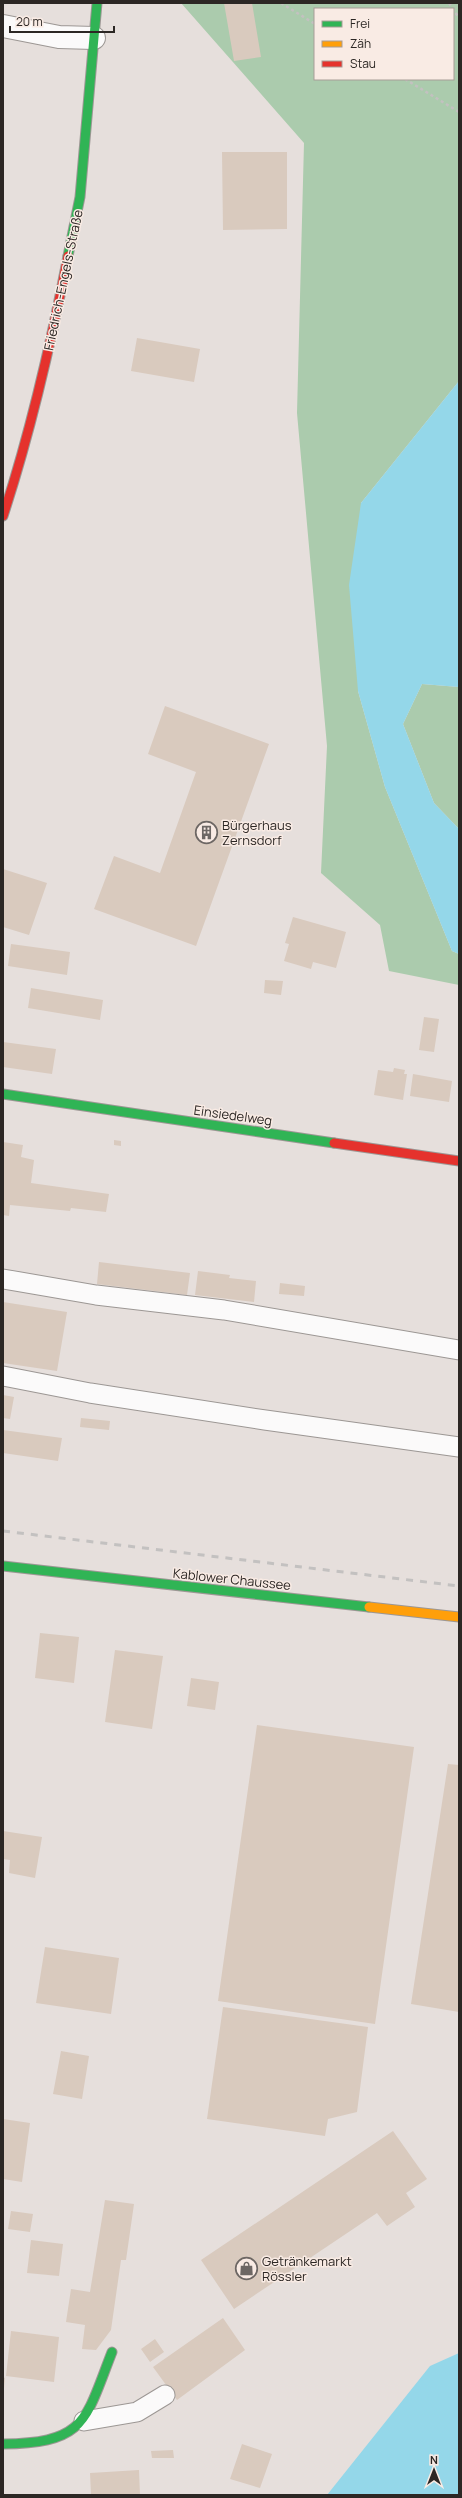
<svg xmlns="http://www.w3.org/2000/svg" width="462" height="2498" viewBox="0 0 462 2498" font-family="Manrope,sans-serif">
<rect width="100%" height="100%" fill="#e6dfdc"/>
<path fill="#abcbad" fill-rule="evenodd" d="M181 3H459V381L361 503 358 691 385 787 452 951 459 954V985L389 971 380 925 321 873 327 746 297 413 304 143ZM315 9H453V79H315Z
M422 684 459 687V829L434 803 403 724Z"/>
<path fill="#94d7e9" d="M459 381V687L422 684 403 724 434 803 459 829V954L452 951 385 787 358 691 349 585 361 503Z
M459 2353V2495H327L430 2366Z"/>
<path fill="#d9cabe" d="M224 3H252L261 57 234 61Z
M222 152H287V229L223 230Z
M137 338 200 349 194 382 131 371Z
M165 706 269 744 196 946 94 909 114 856 160 873 196 772 148 754Z
M3 869 47 883 29 935 3 927Z
M293 917 346 932 336 968 313 962 311 969 284 961 289 944 285 943Z
M11 944 70 952 67 975 8 966Z
M265 980 283 981 281 995 264 993Z
M31 988 103 1000 100 1020 28 1008Z
M424 1017 439 1019 434 1052 419 1050Z
M3 1042 56 1049 52 1074 3 1067Z
M394 1068 405 1070 404 1074H407L403 1100 374 1095 378 1070 393 1072Z
M413 1074 452 1081 449 1102 410 1096Z
M114 1140 121 1141V1146L114 1145Z
M3 1142 23 1145 21 1157 34 1160 31 1183 109 1194 106 1212 71 1208 70 1211 10 1205 9 1216 3 1215Z
M99 1262 190 1273 187 1295 97 1284Z
M198 1271 230 1275 229 1278 256 1281 254 1302 195 1295Z
M280 1283 305 1286 304 1296 279 1294Z
M3 1302 67 1312 57 1371 3 1363Z
M3 1395 14 1397 10 1419 3 1418Z
M81 1418 110 1421 109 1430 80 1427Z
M3 1430 62 1438 58 1461 3 1453Z
M40 1633 79 1637 74 1683 35 1678Z
M115 1650 163 1656 152 1729 105 1722Z
M191 1678 219 1682 215 1710 187 1706Z
M257 1725 414 1747 375 2024 218 2001Z
M448 1764 459 1765V2012L411 2004Z
M3 1831 42 1837 35 1878 9 1873 10 1860 3 1859Z
M45 1947 119 1958 111 2014 36 2003Z
M223 2007 368 2027 357 2112 328 2119 325 2136 207 2119Z
M61 2051 89 2056 82 2099 53 2094Z
M3 2119 30 2123 22 2182 3 2179Z
M393 2131 427 2179 406 2193 415 2207 387 2226 377 2213 234 2309 201 2260Z
M105 2200 134 2204 126 2260H121L111 2330 96 2350 82 2349 85 2325 66 2322 71 2289 90 2292Z
M11 2211 33 2214 30 2232 8 2229Z
M31 2240 63 2244 59 2276 27 2273Z
M223 2318 245 2350 177 2400 153 2367Z
M11 2331 59 2337 54 2382 6 2376Z
M155 2339 164 2352 150 2362 141 2349Z
M3 2377 5 2378 4 2388H3Z
M242 2444 272 2454 260 2488 230 2479Z
M173 2450 174 2458H152L151 2451Z
M139 2470 140 2495H91L90 2473Z"/>
<g fill="none" stroke-linecap="round" stroke-linejoin="round">
<defs>
<path id="lane" d="M3 1279 96 1295 224 1310 459 1350
M3 1376 90 1393 265 1420 459 1447
M84 2421 137 2412 165 2395"/>
<path id="street" d="M3 26 59 37 94 38"/>
<path id="fast" d="M68 256 80 197 97 3
M3 1094 334 1143
M3 1566 369 1607
M3 2444C86 2443 85 2421 112 2352"/>
<path id="slow" d="M369 1607 459 1617"/>
<path id="jam" d="M3 516C31 431 51 343 68 256
M334 1143 459 1161"/>
</defs>
<use href="#lane" stroke="#9c9794" stroke-width="21"/>
<use href="#street" stroke="#9c9794" stroke-width="24"/>
<use href="#fast" stroke="#9c9794" stroke-width="11"/>
<use href="#slow" stroke="#9c9794" stroke-width="11"/>
<use href="#jam" stroke="#9c9794" stroke-width="11"/>
<path stroke="#c3c1c0" stroke-width="2.5" stroke-dasharray="3 3" stroke-linecap="butt" d="M281 3 315 24
M449 3 459 18
M405 79 459 112"/>
<use href="#lane" stroke="#fbfafa" stroke-width="19"/>
<use href="#street" stroke="#fbfafa" stroke-width="22"/>
<use href="#fast" stroke="#30b455" stroke-width="9"/>
<use href="#slow" stroke="#ff9f0a" stroke-width="9"/>
<use href="#jam" stroke="#e5322d" stroke-width="9"/>
<path stroke="#c3c1c0" stroke-width="3" stroke-dasharray="7 7" stroke-linecap="butt" d="M3 1531 459 1586"/>
</g>
<defs>
<symbol id="building-ring" viewBox="-11 -11 22 22"><circle r="9.5" fill="#f9ebe4" stroke="#6d6764" stroke-width="1.5"/><path d="M-4-6H4V6H1V3H-1V6H-4ZM-2.5-4.3h1.7v1.8h-1.7ZM.8-4.3h1.7v1.8H.8ZM-2.5-1h1.7V.8h-1.7ZM.8-1h1.7V.8H.8Z" fill="#6d6764"/></symbol>
<symbol id="shop-ring" viewBox="-11 -11 22 22"><circle r="9.5" fill="#f9ebe4" stroke="#6d6764" stroke-width="1.5"/><path d="M-5-2.5h2.3a2.7 3.5 0 0 1 5.4 0H5L5.5 6h-11ZM-1.5-2.5h3a1.5 2.3 0 0 0-3 0Z" fill="#6d6764"/></symbol>
</defs>
<g fill-rule="evenodd">
<use href="#building-ring" x="194" y="820" width="25" height="25"/>
<use href="#shop-ring" x="234" y="2256" width="25" height="25"/>
</g>
<g text-anchor="middle" stroke-width="3" stroke-linejoin="round" paint-order="stroke">
<g font-size="13" fill="#2c2724" stroke="#f9ebe4">
<text transform="translate(63 280) rotate(-78)" y="5">Friedrich-Engels-Straße</text>
<text transform="translate(233 1115) rotate(8)" y="5">Einsiedelweg</text>
<text transform="translate(232 1579) rotate(6)" y="5">Kablower Chaussee</text>
</g>
<g font-size="13" fill="#2c2724" stroke="#f9ebe4" text-anchor="start">
<text x="222" y="830">Bürgerhaus<tspan x="222" dy="15">Zernsdorf</tspan></text>
<text x="262" y="2266">Getränkemarkt<tspan x="262" dy="15">Rössler</tspan></text>
</g>
</g>
<rect width="462" height="2498" fill="none" stroke="#2c2724" stroke-width="8"/>
<rect x="314" y="8" width="140" height="72" fill="#f9ebe4" stroke="#a79d97"/>
<rect x="322" y="21" width="20" height="6" fill="#30b455" stroke="#a79d97"/>
<text x="350" y="28" font-size="12" fill="#2c2724">Frei</text>
<rect x="322" y="41" width="20" height="6" fill="#ff9f0a" stroke="#a79d97"/>
<text x="350" y="48" font-size="12" fill="#2c2724">Zäh</text>
<rect x="322" y="61" width="20" height="6" fill="#e5322d" stroke="#a79d97"/>
<text x="350" y="68" font-size="12" fill="#2c2724">Stau</text>
<g transform="translate(434 2470)" stroke="#f9ebe4" stroke-width="3" paint-order="stroke">
<path d="M0-3L7 15L0 10L-7 15Z" fill="#2c2724"/>
<text y="-6" font-size="11" font-weight="bold" text-anchor="middle" fill="#2c2724">N</text>
</g>
<path d="M10 26v6h104v-6" fill="none" stroke="#2c2724" stroke-width="2"/>
<text x="16" y="26" font-size="12" fill="#2c2724" stroke="#f9ebe4" stroke-width="3" paint-order="stroke">20 m</text>
</svg>
